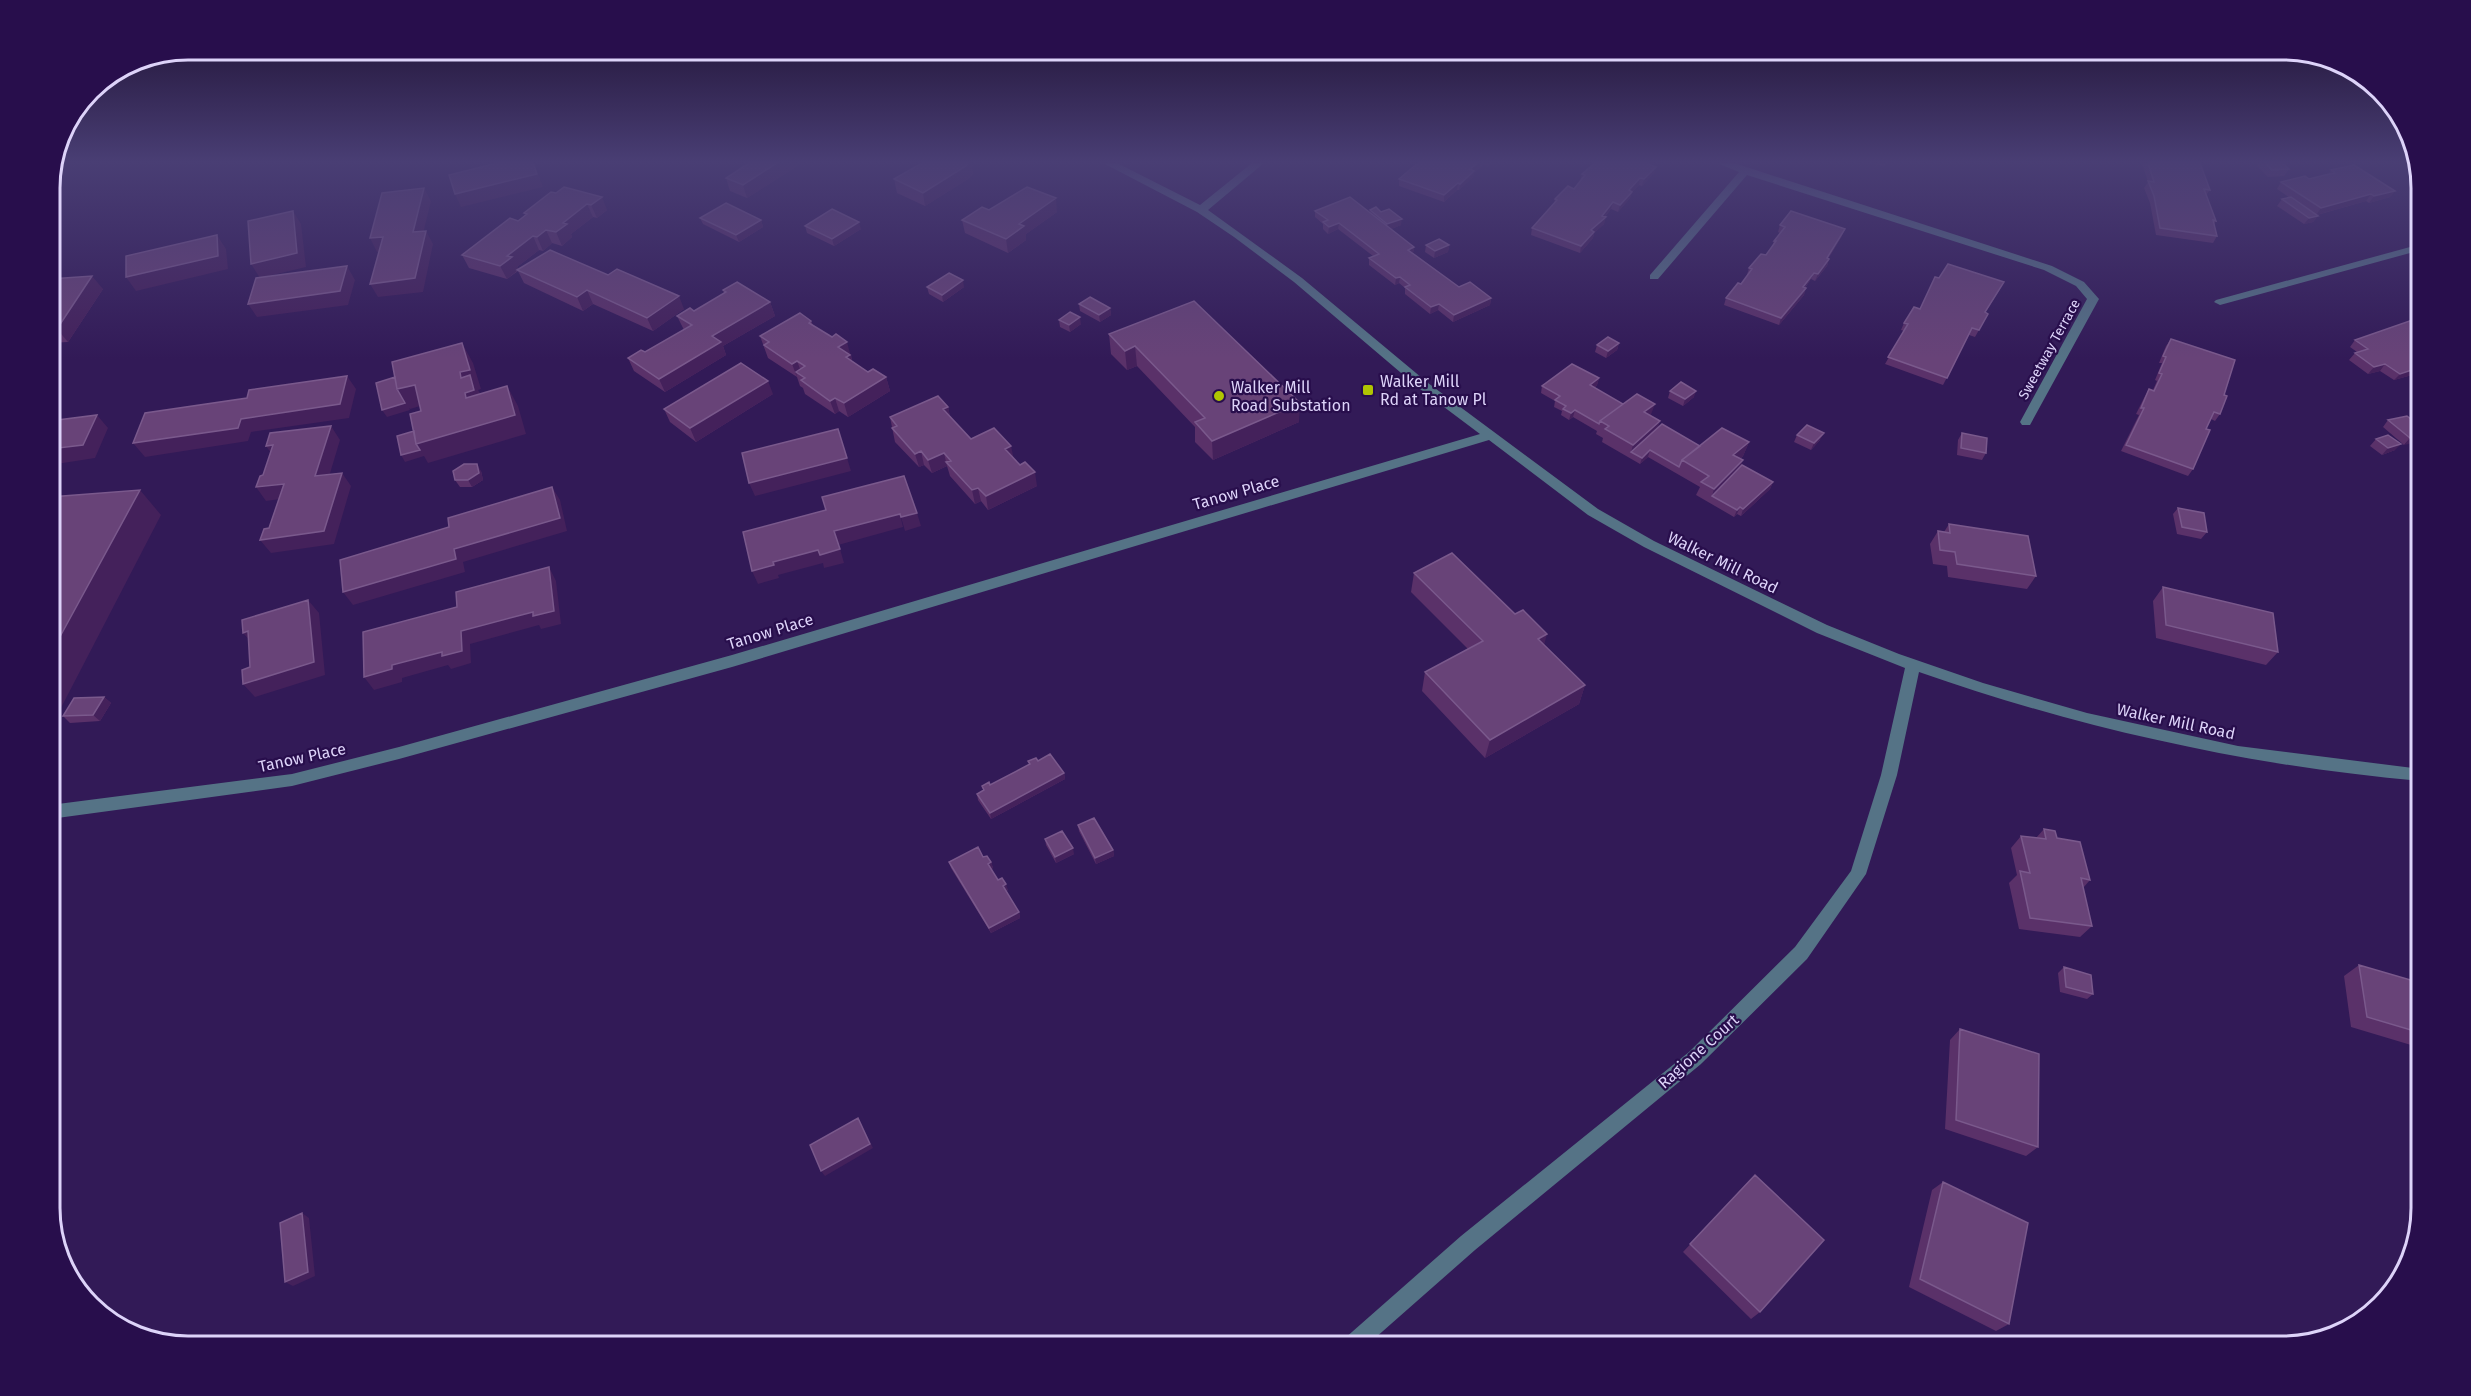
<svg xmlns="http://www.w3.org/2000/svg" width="2471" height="1396" viewBox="0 0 2471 1396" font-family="'Fira Sans',sans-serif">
<rect width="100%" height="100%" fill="#321a57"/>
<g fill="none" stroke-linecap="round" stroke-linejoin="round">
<path fill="#557386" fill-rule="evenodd" d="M1103 163H1117L1200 205 1252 163H1264L1208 210 1302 278 1428 383 1598 509 1654 541 1827 625 1899 654 1983 683 2087 713 2238 746 2421 769V781C2249 766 2082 729 1919 672L1897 775 1866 874 1807 959 1701 1064 1475 1250 1366 1346H1341L1344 1339 1461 1236 1689 1052 1795 947 1851 871 1881 775 1905 668 1817 633 1644 547 1588 515 1489 440 732 667 399 759 292 786 50 819V805L292 774 399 747 732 655 1480 434 1420 389 1294 282 1234 237 1197 212Z
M1717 163H1734L2052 266 2084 282 2099 299 2030 425H2022L2020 422 2087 299 2076 286 2044 270 1747 175 1658 279H1650V275L1739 172Z
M2421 244V250L2220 305 2214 302 2216 300Z"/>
</g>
<path fill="#5a3169" d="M749 163H802L747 198 730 191 726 178Z
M922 163H971L973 174 968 179 925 206 897 193 894 179Z
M1418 163H1490L1488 166 1484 164 1474 173 1473 177 1459 190H1457L1444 202 1399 186V179Z
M1868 163H1886L1885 166Z
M2142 163H2200L2210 190 2206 195 2216 221 2214 224 2217 236 2213 243 2156 235 2150 203 2144 188 2148 182Z
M2259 163H2283L2289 169 2284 176 2268 177 2257 166Z
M1656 167 1654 173 1642 186 1639 185 1632 192 1630 198 1618 212 1611 209 1605 217 1604 224 1594 233 1593 238 1580 253 1531 235 1532 228 1554 204 1555 199 1574 189 1580 181 1582 174Z
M2331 170 2395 191 2390 197 2369 203 2366 201 2317 215 2318 216 2313 222 2304 224 2277 206 2282 199 2290 198 2277 189 2281 182 2309 179 2328 175Z
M551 192 607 210 597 218 593 217 571 234 572 237 562 246 552 243 543 251 539 250 517 267 518 269 684 309 653 331 593 304 583 311 524 283 518 271 507 279 469 268 462 255 518 221 525 215 524 213Z
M989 210 1057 212 1026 234V240L1008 253 965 233 962 220Z
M1370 210 1401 225 1391 229 1414 247 1413 253 1459 287 1491 298 1490 305 1453 322 1438 310 1430 314 1405 294V288L1399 283 1395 285 1369 265V258L1373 256 1338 229 1328 234 1323 229V224L1315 217V211L1370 212Z
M700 218 761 220 763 227 739 242 703 224Z
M1780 225 1842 236 1828 259H1829L1827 266 1815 281 1811 279 1805 288 1804 295 1779 325 1724 305 1726 298 1741 284 1748 276 1747 275 1749 268 1766 255 1772 247 1774 241 1780 233 1778 232Z
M805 226 861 229 834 246 807 233Z
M1426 245H1449L1448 252 1434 258 1425 252Z
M1939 278 2000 289 1985 313 1988 314 1975 337 1969 335 1943 385 1885 364 1904 331 1901 330 1904 323 1920 309Z
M50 279 103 289 68 342 50 343Z
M927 287H964L943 302 929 294Z
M723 290 770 302 775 316 723 346 726 355 665 392 634 371 628 358 645 352 684 330 677 316 694 311 724 293Z
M1079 304 1110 308 1111 315 1100 322 1080 311Z
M2421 317V363H2420L2421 364V370L2419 373 2394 380 2380 371 2368 374 2349 360 2355 353 2357 352 2350 347 2355 340Z
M1059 320 1081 324 1070 332 1060 327Z
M811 321 813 325 851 355 852 361 868 372 886 377 890 391 848 417 839 411 835 414 805 394 803 388 800 386 797 377 768 358 760 336Z
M1109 334 1299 422 1213 460 1195 442V427L1137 366 1127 370 1111 354Z
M2171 339 2224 395 2220 414 2215 421 2211 419 2206 429 2193 469 2188 476 2121 451 2139 415 2136 414 2145 396 2149 389 2153 390 2157 381 2155 380 2162 363H2159L2166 346Z
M1619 343 1617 350 1606 358 1595 352 1597 345Z
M1599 378 1597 385 1594 388 1623 404 1651 416 1658 428 1700 446 1749 442 1743 456 1740 459V467L1773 482 1770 489 1741 516 1737 514 1734 517 1696 495 1700 487 1648 457 1640 464 1602 442 1603 438 1596 434 1597 431 1573 417 1569 420 1561 415 1562 411 1554 407 1555 401 1541 393 1542 386Z
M1670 391 1694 397 1683 406 1668 398Z
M773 394 696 442 670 422 664 409Z
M948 407 950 417 971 439 1013 458 1037 486 988 510 981 501 975 504 950 476 947 466 932 473 924 465 919 467 895 442 890 417Z
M2388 420 2421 427 2404 445 2383 427Z
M1962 433 1986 453 1982 460 1957 455 1958 440Z
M1797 435 1820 440 1811 450 1794 442Z
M2376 439 2395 450 2382 455 2370 446Z
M481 471 483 480 472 487H460L455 480Z
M2178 508 2207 532 2201 539 2177 534 2173 514Z
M1949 524 2036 576 2027 589 1948 577 1947 566 1933 564 1930 544 1938 531 1944 532Z
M2421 528V543L2413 536Z
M1414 573 1585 685 1579 704 1485 758 1422 691 1425 672 1468 649 1411 592Z
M2163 587 2278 652 2266 665 2156 638 2153 601Z
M104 697 111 703 100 721 70 723 63 716Z
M1028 761H1038L1064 773 1065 779 991 819 978 800 977 794 983 790 982 786 990 785 1029 765Z
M1078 825 1113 850 1114 856 1096 864 1079 831Z
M2044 829 2057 838 2090 880 2083 888 2092 926 2080 937 2019 929 2009 883 2017 875 2011 848 2021 836 2036 838Z
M1045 839 1074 854 1056 863 1046 845Z
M983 857 991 862 993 868 991 869 998 880 1008 890 1006 891 1019 912 1020 918 991 933 951 868 949 862Z
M2359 965 2421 983V1048L2351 1027 2344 976Z
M2064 967 2093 994 2087 999 2060 992 2058 973Z
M1960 1029 2038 1147 2026 1156 1945 1129 1950 1040Z
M1755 1175 1760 1312 1751 1319 1683 1252Z
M1943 1182 2009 1324 1996 1331 1909 1287 1932 1190Z"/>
<path fill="#44215b" d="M534 163 543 187 461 207 455 194Z
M777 163H802L747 198 743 185Z
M968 163H971L973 174 968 179 925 206 923 193Z
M1478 163H1484L1474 173 1473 177 1459 190 1460 184 1470 169Z
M1656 167 1654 173 1642 186 1644 179Z
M1640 178 1639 185 1632 192 1630 198 1618 212 1620 205 1629 190Z
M1458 183 1457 190 1444 202V195Z
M424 188 431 201 420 246 413 232Z
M2395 191 2390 197 2369 203 2374 196Z
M2371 194 2366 201 2316 215 2321 208Z
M602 197 607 210 597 218 591 205Z
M1056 198 1057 212 1026 234V240L1008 253 1006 239 1019 224Z
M1613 202 1611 209 1603 219 1606 217 1604 224 1594 233 1593 238 1580 253 1581 246 1591 230Z
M587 204 593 217 571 234 572 237 562 246 556 232 563 223Z
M293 211 301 224 306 267 260 278 251 264Z
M2318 216 2313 222 2304 224 2309 218Z
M1402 219 1401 225 1387 231V224Z
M761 220 763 227 739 242 736 235Z
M859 222 861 229 834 246 832 239Z
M1339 223 1338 229 1328 234 1329 227Z
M1845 229 1842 236 1824 265 1827 258Z
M546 230 552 243 543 251 537 237Z
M426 231 433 244 423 292 378 297 370 284Z
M217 235 226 249 228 269 136 291 126 277Z
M533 236 539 250 517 267 518 270 507 279 500 266 507 256Z
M383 237 391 250 377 252 370 238Z
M1449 245 1448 252 1434 258 1435 251Z
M1414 247 1413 254 1408 250Z
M1829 259 1827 266 1815 281 1818 274Z
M347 266 355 280 348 305 257 317 248 304Z
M1814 273 1811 279 1800 294 1803 287Z
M92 276 103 289 68 342 57 329Z
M1400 277 1399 283 1395 285 1396 278Z
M963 280 964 287 943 302 942 295Z
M1806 288 1804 295 1779 325 1781 318Z
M587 290 593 304 583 311 577 297Z
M679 296 684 309 653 331 647 318Z
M1491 298 1490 305 1453 322 1454 315Z
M770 302 775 316 723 346 726 355 665 392 659 379 712 336Z
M1439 304 1438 310 1430 314 1431 307Z
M1110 308 1111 315 1100 322 1099 315Z
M1080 317 1081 324 1070 332 1069 325Z
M847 342 854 368 838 347Z
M462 343 473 363 481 389 478 390 481 395 466 398 460 372Z
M1619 343 1617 350 1606 358 1608 351Z
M1135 346 1137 366 1127 370 1125 351Z
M2421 358V363L2409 366 2415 360Z
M797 361 802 374 796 372 797 377 792 364Z
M2385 364 2380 371 2368 374 2374 367Z
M2421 367V370L2419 373 2394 380 2400 374Z
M347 376 356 389 349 418 251 432 248 441 145 457 133 443 241 419Z
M886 377 890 391 848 417 844 403Z
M1599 378 1597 385 1588 392 1590 385Z
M768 381 773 394 696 442 690 428Z
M415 385 427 404 410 409 409 408 410 410 387 417 382 410 397 389Z
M507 386 518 406 526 434 428 463 424 456 405 462 401 455 416 444Z
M1696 391 1694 397 1683 406 1685 399Z
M835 398 839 411 835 414 830 401Z
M1300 403 1299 422 1213 460 1212 441Z
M1655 404 1650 417 1644 412Z
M948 407 951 420 943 409Z
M1575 410 1573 417 1569 420 1571 413Z
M97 415 108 428 95 458 50 465V449Z
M1660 421 1656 435 1631 452 1633 445Z
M331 426 340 440 325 490 315 476Z
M1824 433 1820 440 1811 450 1814 443Z
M2421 435V441L2404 445 2410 438Z
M1749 442 1743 456 1728 469 1733 455Z
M2401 444 2395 450 2382 455 2388 448Z
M273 445 276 460 266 446Z
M1011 446 1014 460 1005 449Z
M1650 450 1648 457 1640 464 1642 458Z
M921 451 924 465 919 467 915 454Z
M944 453 947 466 932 473 928 460Z
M847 458 851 471 755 496 749 483Z
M1743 460 1738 474 1712 496 1714 489Z
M477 464 481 471 483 480 472 487 468 480Z
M1035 472 1037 486 988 510 986 496Z
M342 473 351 486 334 544 271 553 260 540Z
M1773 482 1770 489 1741 516 1743 509Z
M284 484 294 497 266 501 256 487Z
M552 487 560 500 567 531 463 562 465 572 353 605 343 592 454 549Z
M978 488 981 501 975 504 972 490Z
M140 490 161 515 50 729V655Z
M1740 507 1737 514 1734 517 1737 510Z
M917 513 921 526 905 531 901 517Z
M900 514 903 527 838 545 834 531Z
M840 549 844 563 824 568 823 563 778 575 779 578 758 584 752 571 773 562 818 550Z
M549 567 556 581 561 624 541 629 539 625 470 644 471 663 451 669 448 665 402 678V682L374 690 364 677 392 665 461 631Z
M308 600 319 613 325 675 255 697 243 684Z
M248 631 255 646 243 633Z
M1547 634 1542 653 1538 639Z
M1585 685 1579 704 1485 758 1490 740Z
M104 697 111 703 100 721 93 715Z
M1064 773 1065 779 991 819 990 813Z
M1073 848 1074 854 1056 863 1055 857Z
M1113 850 1114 856 1096 864 1095 858Z
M991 862 993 868 989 870 988 864Z
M1006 884 1008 890 1004 892 1003 886Z
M1019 912 1020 918 991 933 989 928Z
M858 1118 873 1148 825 1176 821 1171Z
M302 1213 309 1218 315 1276 293 1286 285 1282Z"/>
<path fill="#684378" stroke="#7a598c" stroke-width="1.5" d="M497 163H533L537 174 455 194 449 175Z
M749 163H777L743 185 726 178Z
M922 163H968L966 166 923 193 894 179Z
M1418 163H1478L1470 169 1474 171 1460 184 1458 183 1444 195 1399 179Z
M1595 163H1646L1656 167 1644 179 1640 178 1629 190 1632 192 1620 205 1613 202 1602 216 1606 217 1591 230 1594 232 1581 246 1532 228 1557 200 1555 199 1568 186 1574 189 1585 175 1582 174Z
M2148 163H2200L2210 190 2204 189 2216 221 2213 220 2217 236 2160 228 2154 196 2148 181 2154 182Z
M2265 163H2283L2289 169 2272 170Z
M2354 165 2395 191 2374 196 2371 194 2321 208 2281 182 2305 176 2309 179 2325 175 2335 173 2331 170Z
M564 187 602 197 591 205 587 204 563 223 567 224 556 232 546 230 537 237 533 236 507 256 512 257 500 266 462 255 510 218 518 221 527 214 524 213 551 192 556 193Z
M1027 187 1056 198 1019 224 1024 226 1006 239 962 220 982 207 989 210Z
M424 188 413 232 426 231 415 278 370 284 383 237 370 238 382 193Z
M1350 197 1414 247 1408 250 1459 287 1470 282 1491 298 1454 315 1439 304 1431 307 1405 287 1410 285 1400 277 1396 278 1369 258 1379 254 1339 223 1329 227 1323 222 1328 220 1315 211Z
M2291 197 2318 216 2309 218 2282 199Z
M726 203 761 220 736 235 700 218Z
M1376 207 1381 212 1389 209 1402 219 1387 224 1370 210Z
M832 209 859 222 832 239 805 226Z
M293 211 297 253 251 264 248 221Z
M1791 211 1845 229 1827 258 1829 259 1818 274 1814 273 1803 287 1806 288 1781 318 1726 298 1738 283 1741 284 1752 269 1749 268 1761 254 1766 255 1776 241H1774L1785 227 1780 225Z
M217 235 218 256 126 277V256Z
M1439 239 1449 245 1435 251 1426 245Z
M550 250 608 275 617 269 679 296 647 318 587 290 577 297 517 270Z
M1948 264 2004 282 1985 312 1988 314 1979 330 1972 328 1947 378 1888 357 1908 324 1904 323 1914 307 1920 309 1935 277 1939 278Z
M347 266 340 291 248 304 256 278Z
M949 273 963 280 942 295 927 287Z
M92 276 57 329H50V279Z
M737 282 770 302 712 336 721 342 659 379 628 358 641 350 645 352 692 325 677 316 690 308 694 311 726 292 723 290Z
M1090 297 1110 308 1099 315 1079 304Z
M1194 301 1300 403 1212 441 1195 422 1205 418 1135 346 1125 351 1109 334Z
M1070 312 1080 317 1069 325 1059 320Z
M800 313 811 321 809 323 832 337 836 334 847 342 838 347 850 355 846 357 868 372 873 369 886 377 844 403 835 398 830 401 801 380 805 378 796 372 805 366 797 361 792 364 764 345 769 342 760 336Z
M2421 317V358L2415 360 2421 364V367L2400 374 2385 364 2374 367 2355 353 2368 349 2355 340Z
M1608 337 1619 343 1608 351 1597 345Z
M2171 339 2235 360 2224 395 2227 396 2220 414 2214 412 2206 429 2210 430 2193 469 2126 445 2144 408H2141L2149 389 2154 391 2162 374 2159 373 2166 357 2163 356Z
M462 343 470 370 460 372 461 378 470 375 474 390 465 393 466 398 507 386 515 415 416 444 410 414 421 411 415 385 397 389 392 362Z
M741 363 768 381 690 428 664 409Z
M1572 364 1599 378 1590 385 1623 404 1600 421 1599 424 1575 410 1571 413 1563 409 1566 406 1555 400 1560 396 1542 386Z
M347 376 340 404 241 419 238 428 133 443 145 413 247 398 249 390Z
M395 377 397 389 405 403 382 410 376 383Z
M1681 382 1696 391 1685 399 1670 391Z
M1637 394 1655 404 1644 412 1660 421 1633 445 1605 429 1609 426 1600 421Z
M938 396 948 407 943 409 971 439 994 428 1011 446 1005 449 1020 465 1025 462 1035 472 986 496 978 488 972 490 946 462 951 461 944 453 928 460 921 451 915 454 892 428 897 426 890 417Z
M97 415 83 445 50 449V421Z
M2407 416 2421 427V435L2410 438 2388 420Z
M1662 424 1700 446 1682 460 1679 467 1650 450 1642 458 1631 452Z
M1807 425 1824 433 1814 443 1797 435Z
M331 426 315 476 342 473 324 531 260 540 264 529 269 528 284 484 256 487 260 476 263 475 273 445 266 446 270 433Z
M1722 428 1749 442 1733 455 1743 460 1714 489 1701 482 1709 476 1682 460Z
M838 429 847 458 749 483 742 453Z
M414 431 416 444 420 450 401 455 397 436Z
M1962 433 1987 438 1986 453 1961 448Z
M2388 435 2401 444 2388 448 2376 439Z
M464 464H477L479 473 468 480H455L453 471Z
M1742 465 1773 482 1743 509 1740 507 1737 510 1712 496Z
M904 476 917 513 901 517 900 514 834 531 840 549 820 555 818 550 773 562 774 565 752 571 743 532 826 510 822 497Z
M552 487 560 518 454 549 456 559 343 592 340 560 449 527 448 518Z
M140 490 50 655V497Z
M2178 508 2204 513 2207 532 2182 527Z
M1949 524 2028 536 2036 576 1957 564 1955 552 1940 550 1938 531 1950 533Z
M1452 553 1515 614 1523 610 1547 634 1538 639 1585 685 1490 740 1425 672 1483 641 1414 573Z
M549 567 554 611 533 616V612L461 631 462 651 442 656V652L392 665V669L364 677 363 632 457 607 456 592Z
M2163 587 2273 613 2278 652 2166 625Z
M308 600 314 662 243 684 242 670 250 667 248 631 243 633 242 620Z
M104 697 93 715 63 716 74 698Z
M1050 754 1064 773 990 813 977 794 984 790 982 786 989 782 990 785 1030 764 1028 761 1036 758 1038 761Z
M1094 818 1113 850 1095 858 1078 825Z
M2044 829 2055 831 2057 838 2080 842 2090 880 2081 878 2092 926 2030 918 2020 871 2030 873 2021 836 2046 839Z
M1062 831 1073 848 1055 857 1045 839Z
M978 847 983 857 987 856 991 862 988 864 998 880 1002 878 1006 884 1003 886 1019 912 989 928 949 862Z
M2359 965 2421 983V1033L2367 1017Z
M2064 967 2091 975 2093 994 2066 987Z
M1960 1029 2039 1054 2038 1147 1956 1120Z
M858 1118 870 1144 821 1171 810 1145Z
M1755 1175 1824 1240 1760 1312 1690 1244Z
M1943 1182 2028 1223 2009 1324 1920 1279Z
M302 1213 308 1272 285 1282 280 1223Z"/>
<linearGradient id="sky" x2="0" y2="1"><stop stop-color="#1c0e30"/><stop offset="0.45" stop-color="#493e74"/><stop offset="1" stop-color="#493e74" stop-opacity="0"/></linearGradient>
<rect width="2471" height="359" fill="url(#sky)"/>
<g fill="#b0c502" stroke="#280e4c" stroke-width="2">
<rect x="1362" y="384" width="12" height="12" rx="3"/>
<circle cx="1219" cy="396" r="6"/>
</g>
<g text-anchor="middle" stroke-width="4.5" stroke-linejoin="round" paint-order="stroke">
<g font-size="14" fill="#ddd3f9" stroke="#280e4c">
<text transform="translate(2049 349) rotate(-61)" y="5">Sweetway Terrace</text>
</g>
<g font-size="16" fill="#ddd3f9" stroke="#280e4c" text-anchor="start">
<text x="1380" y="387">Walker Mill<tspan x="1380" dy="18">Rd at Tanow Pl</tspan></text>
<text x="1231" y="393">Walker Mill<tspan x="1231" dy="18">Road Substation</tspan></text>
</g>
<g font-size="16" fill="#ddd3f9" stroke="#280e4c">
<text transform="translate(1236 492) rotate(-16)" y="6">Tanow Place</text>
<text transform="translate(1723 562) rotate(26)" y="6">Walker Mill Road</text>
<text transform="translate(770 631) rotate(-17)" y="6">Tanow Place</text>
<text transform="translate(2176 721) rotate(12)" y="6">Walker Mill Road</text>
<text transform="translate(302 757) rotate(-12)" y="6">Tanow Place</text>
<text transform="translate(1698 1051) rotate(-42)" y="6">Ragione Court</text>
</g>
</g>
<path d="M0 0H2471V1396H0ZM188 60H2283A128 128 0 0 1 2411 188V1208A128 128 0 0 1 2283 1336H188A128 128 0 0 1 60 1208V188A128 128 0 0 1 188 60Z" fill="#280e4c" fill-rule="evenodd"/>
<path fill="none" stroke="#ddd3f9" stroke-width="3" d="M188 60H2283A128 128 0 0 1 2411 188V1208A128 128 0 0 1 2283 1336H188A128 128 0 0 1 60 1208V188A128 128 0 0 1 188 60Z"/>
</svg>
